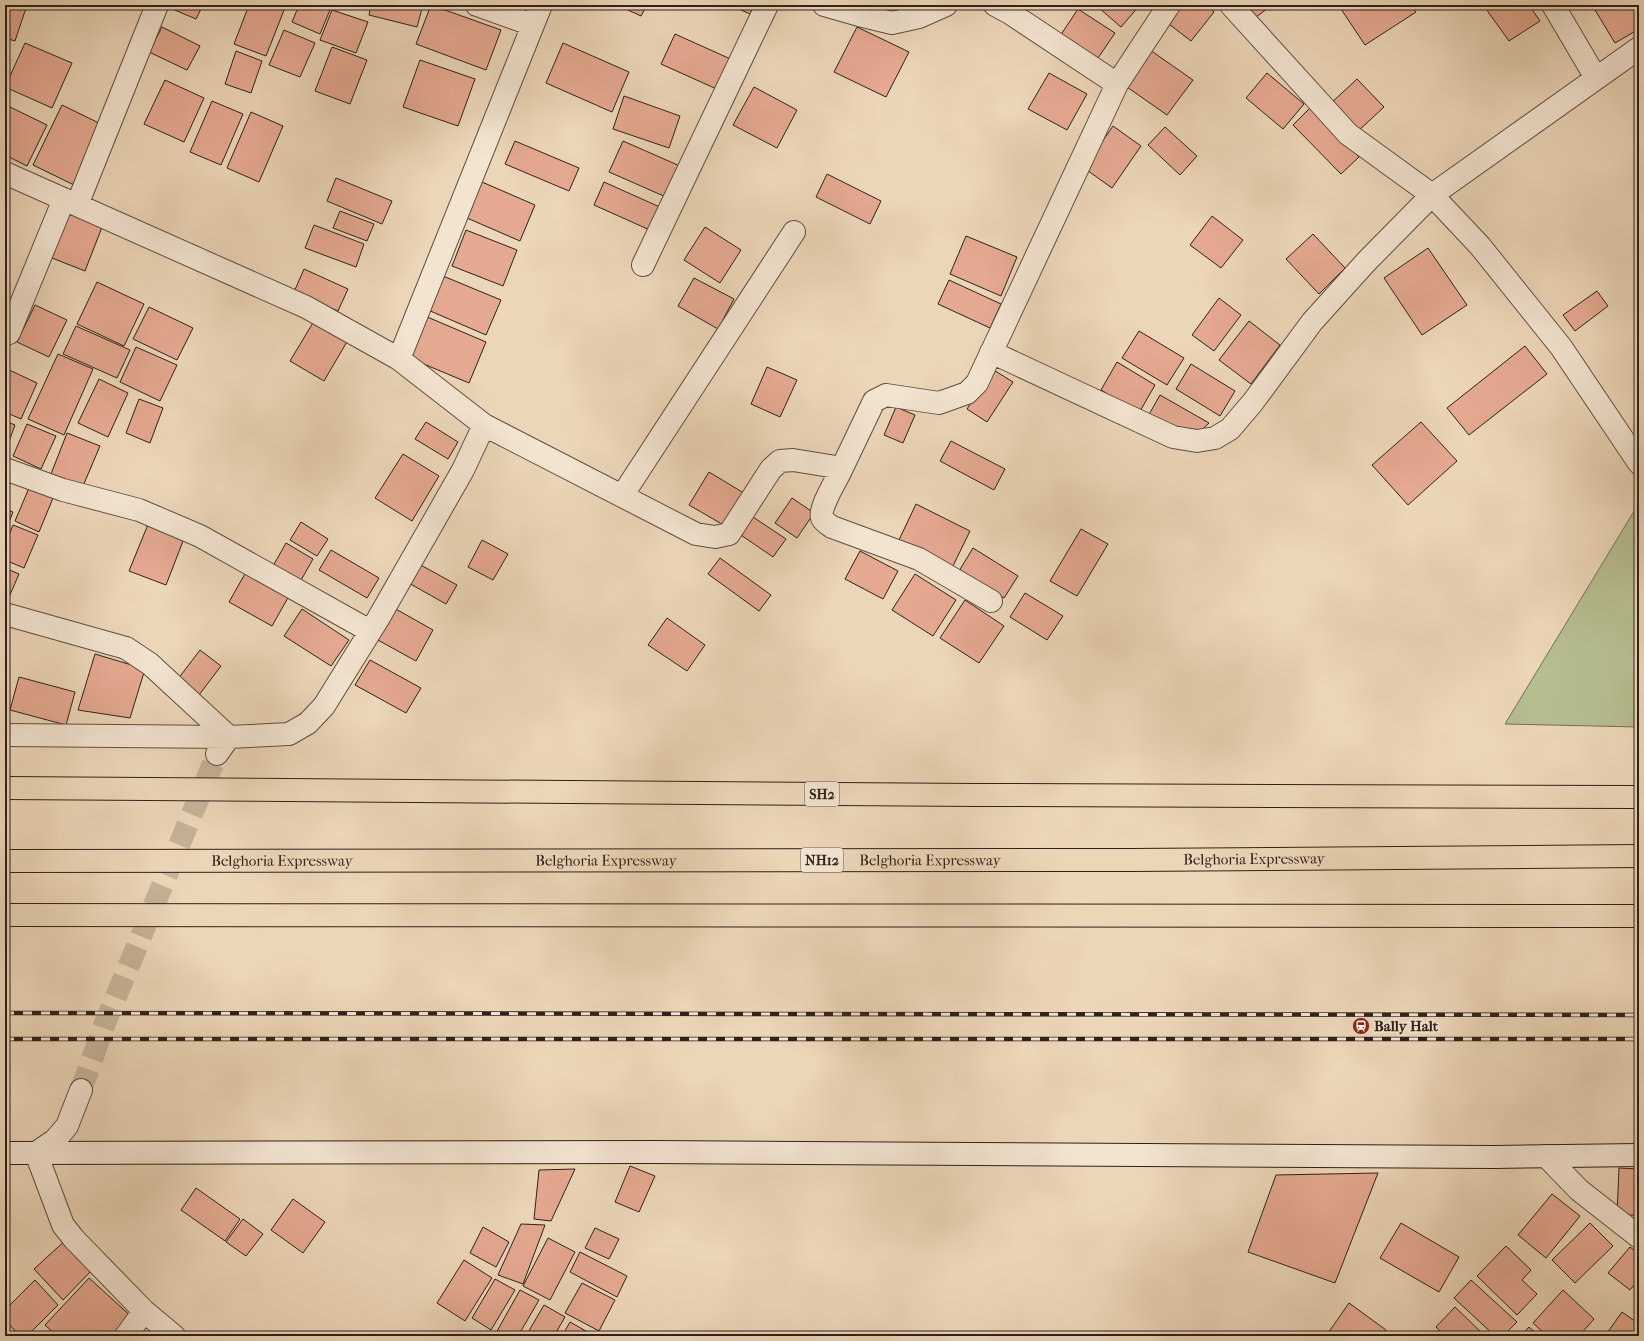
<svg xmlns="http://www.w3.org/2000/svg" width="1644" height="1341" viewBox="0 0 1644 1341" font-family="'IM FELL French Canon',serif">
<rect width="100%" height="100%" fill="#ecd6b8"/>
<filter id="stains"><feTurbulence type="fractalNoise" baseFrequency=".005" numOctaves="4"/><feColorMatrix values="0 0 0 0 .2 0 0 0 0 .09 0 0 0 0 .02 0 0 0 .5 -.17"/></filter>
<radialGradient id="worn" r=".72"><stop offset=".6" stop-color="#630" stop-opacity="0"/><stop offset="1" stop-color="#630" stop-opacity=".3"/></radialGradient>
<path fill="#b7be90" stroke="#727055" d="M1639 503V727L1505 724Z"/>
<path fill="#e5a991" stroke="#2e211a" d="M5 5H27L15 41 5 38Z
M163 5H203L196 19Z
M249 5H286L266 56 234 44Z
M299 5H332L320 34 292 22Z
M371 5H423L417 27 369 15Z
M431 5 501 30 486 70 416 44Z
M617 5H647L641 16Z
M730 5H754L750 14Z
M1101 5H1140L1121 27 1099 8Z
M1178 5H1206L1214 12 1191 41 1165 21Z
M1239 5H1272L1251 21Z
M1347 5H1411L1416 12 1365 45 1341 9Z
M1493 5H1529L1540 21 1509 41 1486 9Z
M1592 5H1633L1639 15V29L1615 43Z
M1078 9 1115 33 1096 61 1060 36Z
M332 10 368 22 356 53 320 40Z
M162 27 200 46 187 70 149 52Z
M857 27 909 52 886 97 834 72Z
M284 30 315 43 300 77 269 65Z
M675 34 735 61 721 91 661 64Z
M25 43 72 63 52 108 5 87Z
M563 43 629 72 612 112 546 83Z
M332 47 367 60 350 104 315 91Z
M1150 50 1193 80 1167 115 1124 85Z
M236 51 262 61 251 93 225 84Z
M420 60 475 79 458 126 403 107Z
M1049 73 1087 94 1067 130 1028 109Z
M1267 73 1304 104 1283 129 1246 98Z
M1357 79 1384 107 1356 133 1329 105Z
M165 80 204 98 184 142 144 124Z
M754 87 797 110 777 148 733 125Z
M624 96 680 116 669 148 613 129Z
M212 101 243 114 221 165 190 152Z
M62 105 103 125 74 185 33 165Z
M10 107 47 125 27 166 5 155V118Z
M1310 108 1359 157 1341 174 1293 125Z
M251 112 283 126 259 182 227 168Z
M1113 126 1141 146 1112 188 1084 168Z
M1165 127 1197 156 1180 175 1148 145Z
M515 141 579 168 569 191 505 164Z
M623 141 680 166 666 197 609 172Z
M827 174 881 201 870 224 816 197Z
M336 178 392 201 382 224 327 201Z
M482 182 535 205 520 241 467 218Z
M604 182 662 208 652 231 594 205Z
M70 209 104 222 85 271 52 258Z
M340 211 374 224 367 241 333 228Z
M1212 216 1243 240 1221 268 1190 245Z
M314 225 364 244 356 267 305 248Z
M705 227 741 250 720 283 684 260Z
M466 230 517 250 503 286 452 266Z
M1313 234 1345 268 1319 294 1286 259Z
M966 236 1017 257 1001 296 950 274Z
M1428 248 1467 305 1422 335 1384 278Z
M304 269 348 289 338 311 294 292Z
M443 276 501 300 486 335 428 310Z
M694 278 734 299 718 329 678 306Z
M949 280 1001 304 990 328 938 304Z
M97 282 144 304 124 346 77 324Z
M1597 291 1608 306 1575 331 1563 315Z
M1219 298 1241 315 1214 351 1192 335Z
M35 305 67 320 49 357 17 342Z
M149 307 193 328 177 360 133 339Z
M425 316 486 342 469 383 407 357Z
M314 321 348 340 324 381 290 361Z
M1249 321 1280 345 1251 384 1219 360Z
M76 326 130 350 117 378 63 354Z
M1139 331 1184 358 1167 385 1122 358Z
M1525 346 1547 374 1469 435 1447 408Z
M136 347 177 365 160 401 120 382Z
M58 354 93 369 64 435 28 419Z
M1117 362 1155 385 1139 413 1101 390Z
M1191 364 1235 391 1220 416 1176 389Z
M767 367 797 380 780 417 751 404Z
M5 368 37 383 21 419 5 412Z
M992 369 1013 382 987 422 967 409Z
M99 379 128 393 108 437 78 423Z
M1160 395 1209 423 1193 438 1147 418Z
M139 399 163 408 150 443 126 433Z
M896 407 915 415 903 443 884 435Z
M5 421 15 425 5 452Z
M426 422 458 442 448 459 415 439Z
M1421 422 1457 461 1408 505 1372 465Z
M27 424 56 436 41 469 13 456Z
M67 433 100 446 83 486 51 474Z
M951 441 1005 469 994 490 940 461Z
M403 454 439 476 412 521 375 498Z
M709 472 747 495 727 527 689 505Z
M29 488 53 498 39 532 15 521Z
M792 498 814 513 797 538 775 523Z
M916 504 970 531 952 568 898 542Z
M5 509 13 512 5 532Z
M750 515 786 539 773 557 738 533Z
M149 522 185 536 166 585 129 571Z
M301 522 328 539 317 556 290 540Z
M13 525 38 535 24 568 5 560V545Z
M1081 529 1108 544 1077 596 1050 581Z
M482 540 508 554 493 580 468 567Z
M286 543 313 559 300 582 273 566Z
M973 548 1018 576 1004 598 959 571Z
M331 550 379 578 367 598 319 570Z
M860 551 898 571 883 599 845 579Z
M720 558 771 595 759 611 708 574Z
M417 563 457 585 446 604 407 582Z
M5 568 19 574 6 604H5Z
M246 572 289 596 272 626 229 602Z
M915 574 956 600 933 636 892 610Z
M1025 593 1063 616 1047 640 1010 617Z
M965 600 1004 626 979 663 940 638Z
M394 608 433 630 416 661 376 639Z
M302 609 349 640 331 666 284 636Z
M667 618 705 645 687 671 648 645Z
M200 650 221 666 199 695 178 679Z
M95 654 145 669 130 718 78 710Z
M370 660 421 688 406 713 355 685Z
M19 677 75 692 66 725 10 710Z
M630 1166 655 1176 639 1212 615 1202Z
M1619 1168 1639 1169V1215H1617Z
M575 1169 551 1221 534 1219 539 1170Z
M1378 1173 1335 1283 1248 1252 1276 1175Z
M196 1188 240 1219 225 1241 181 1210Z
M1552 1194 1580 1216 1546 1258 1518 1235Z
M293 1199 325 1222 303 1253 271 1230Z
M243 1219 263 1234 246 1256 226 1242Z
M1401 1223 1459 1257 1439 1292 1380 1258Z
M1590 1223 1613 1246 1575 1283 1552 1260Z
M521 1224 545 1225 523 1284 498 1275Z
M483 1227 509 1242 496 1267 470 1253Z
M595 1228 619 1239 609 1259 585 1248Z
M68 1238 95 1267 63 1300 34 1269Z
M548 1238 575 1252 550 1300 523 1286Z
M1506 1246 1531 1270 1522 1280 1537 1294 1517 1315 1477 1276Z
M1630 1247 1639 1254V1279L1630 1290 1608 1273Z
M580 1252 627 1276 617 1297 570 1272Z
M464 1260 492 1278 465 1321 437 1303Z
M89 1278 133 1318 116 1336H57L45 1325Z
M495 1279 515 1290 491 1330 472 1318Z
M35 1280 58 1305 27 1336H20L5 1320V1310Z
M1471 1280 1517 1322 1503 1336H1495L1454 1298Z
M582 1283 615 1300 599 1331 565 1313Z
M520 1290 539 1300 518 1336H501L496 1333Z
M1563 1290 1594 1319 1579 1336H1547L1533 1323Z
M1349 1303 1386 1330 1382 1336H1326Z
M544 1305 565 1317 554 1336H526Z
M1455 1307 1485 1336H1445L1436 1327Z
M1622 1312 1639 1324V1336H1605Z
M570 1322 593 1335 592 1336H562Z
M1529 1327 1539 1336H1521Z"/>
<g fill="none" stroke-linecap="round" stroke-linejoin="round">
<path stroke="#c6b298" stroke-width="22" stroke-dasharray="22 11" stroke-linecap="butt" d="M81 1090 105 1023 217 754"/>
<defs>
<path id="street" d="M477 5 533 25
M541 5 399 359 484 425 696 534 715 537 729 534 771 469 780 461 793 460 842 468 874 401 886 395 939 403 967 393 977 383 1117 84
M824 5 859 15 892 23 919 17 946 5
M995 5 1010 13 1117 84 1169 5
M1231 5 1348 134 1432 195 1480 246 1561 347 1639 463
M1553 5 1596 78
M5 173 306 307 399 359
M77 205 157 5
M643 265 767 5
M9 333 64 199
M991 352 1173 437 1197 441 1215 438 1230 429 1253 402 1312 322 1366 262 1432 195 1639 48
M842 468C838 478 818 509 822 518 824 522 829 525 832 527L919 559 991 601
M5 469 63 490 139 510 200 536 370 631
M622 496 794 232
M5 614 126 648 150 664 229 737 217 754
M5 735 229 737 289 734 308 723 324 706 378 619 463 470 484 425
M81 1090 67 1126 55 1140 36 1153 63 1225 74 1239 144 1311 174 1336
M1546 1156 1579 1190 1639 1237
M126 1336 144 1311"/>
<path id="secondary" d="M5 1153 652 1152 1494 1157 1639 1155"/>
<path id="primary" d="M5 788 978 795 1639 797"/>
<g id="highway">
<path id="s1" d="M5 861 1131 860 1639 856"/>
<path d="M5 915 1639 916"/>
</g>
</defs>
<use href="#street" stroke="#5e4e42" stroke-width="24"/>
<use href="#secondary" stroke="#2e211a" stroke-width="24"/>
<use href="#primary" stroke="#2e211a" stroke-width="24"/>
<use href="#highway" stroke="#2e211a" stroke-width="24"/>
<use href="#street" stroke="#f3e4d1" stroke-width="22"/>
<use href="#secondary" stroke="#f3e4d1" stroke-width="22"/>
<use href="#primary" stroke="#ecd6b8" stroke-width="22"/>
<use href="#highway" stroke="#ecd6b8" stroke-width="22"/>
<defs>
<path id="rail" d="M5 1013 1639 1015
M5 1039H1639"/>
</defs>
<use href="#rail" stroke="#2e211a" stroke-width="4.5"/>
<use href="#rail" stroke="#f3e4d1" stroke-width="3" stroke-dasharray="9" stroke-linecap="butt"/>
</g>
<defs>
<symbol id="station-disc" viewBox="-11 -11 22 22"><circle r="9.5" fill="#8f2418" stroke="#f3e4d1"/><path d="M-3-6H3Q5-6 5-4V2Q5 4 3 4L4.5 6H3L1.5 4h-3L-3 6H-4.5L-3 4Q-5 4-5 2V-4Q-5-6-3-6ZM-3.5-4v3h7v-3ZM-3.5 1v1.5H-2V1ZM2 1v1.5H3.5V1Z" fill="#fff"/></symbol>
</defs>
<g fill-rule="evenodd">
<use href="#station-disc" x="1351" y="1016" width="20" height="20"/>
</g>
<g text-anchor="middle" stroke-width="3.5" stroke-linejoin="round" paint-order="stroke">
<g fill="#f3e4d1" stroke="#695c51" stroke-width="1">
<rect x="805" y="782" width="34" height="24" rx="3"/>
<rect x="801" y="848" width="42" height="24" rx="3"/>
</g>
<g font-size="14" font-weight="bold" fill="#2e211a">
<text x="822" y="799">SH2</text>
<text x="822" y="865">NH12</text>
</g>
<g font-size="15" fill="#2e211a" stroke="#f3e4d1">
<text dy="5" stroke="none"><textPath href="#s1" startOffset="1249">Belghoria Expressway</textPath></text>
<text dy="5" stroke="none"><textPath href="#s1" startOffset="925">Belghoria Expressway</textPath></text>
<text dy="5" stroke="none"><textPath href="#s1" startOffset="277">Belghoria Expressway</textPath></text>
<text dy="5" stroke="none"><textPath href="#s1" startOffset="601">Belghoria Expressway</textPath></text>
</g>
<g font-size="15" font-weight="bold" fill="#2e211a" stroke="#f3e4d1" text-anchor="start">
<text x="1374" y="1031">Bally Halt</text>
</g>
</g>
<rect width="1644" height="1341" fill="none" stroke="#ecd6b8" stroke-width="20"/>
<rect x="6" y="6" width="1632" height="1329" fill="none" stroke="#2e211a" stroke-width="2"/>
<rect x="10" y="10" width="1624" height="1321" fill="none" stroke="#2e211a"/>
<rect width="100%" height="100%" filter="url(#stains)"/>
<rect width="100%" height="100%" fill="url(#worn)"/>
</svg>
